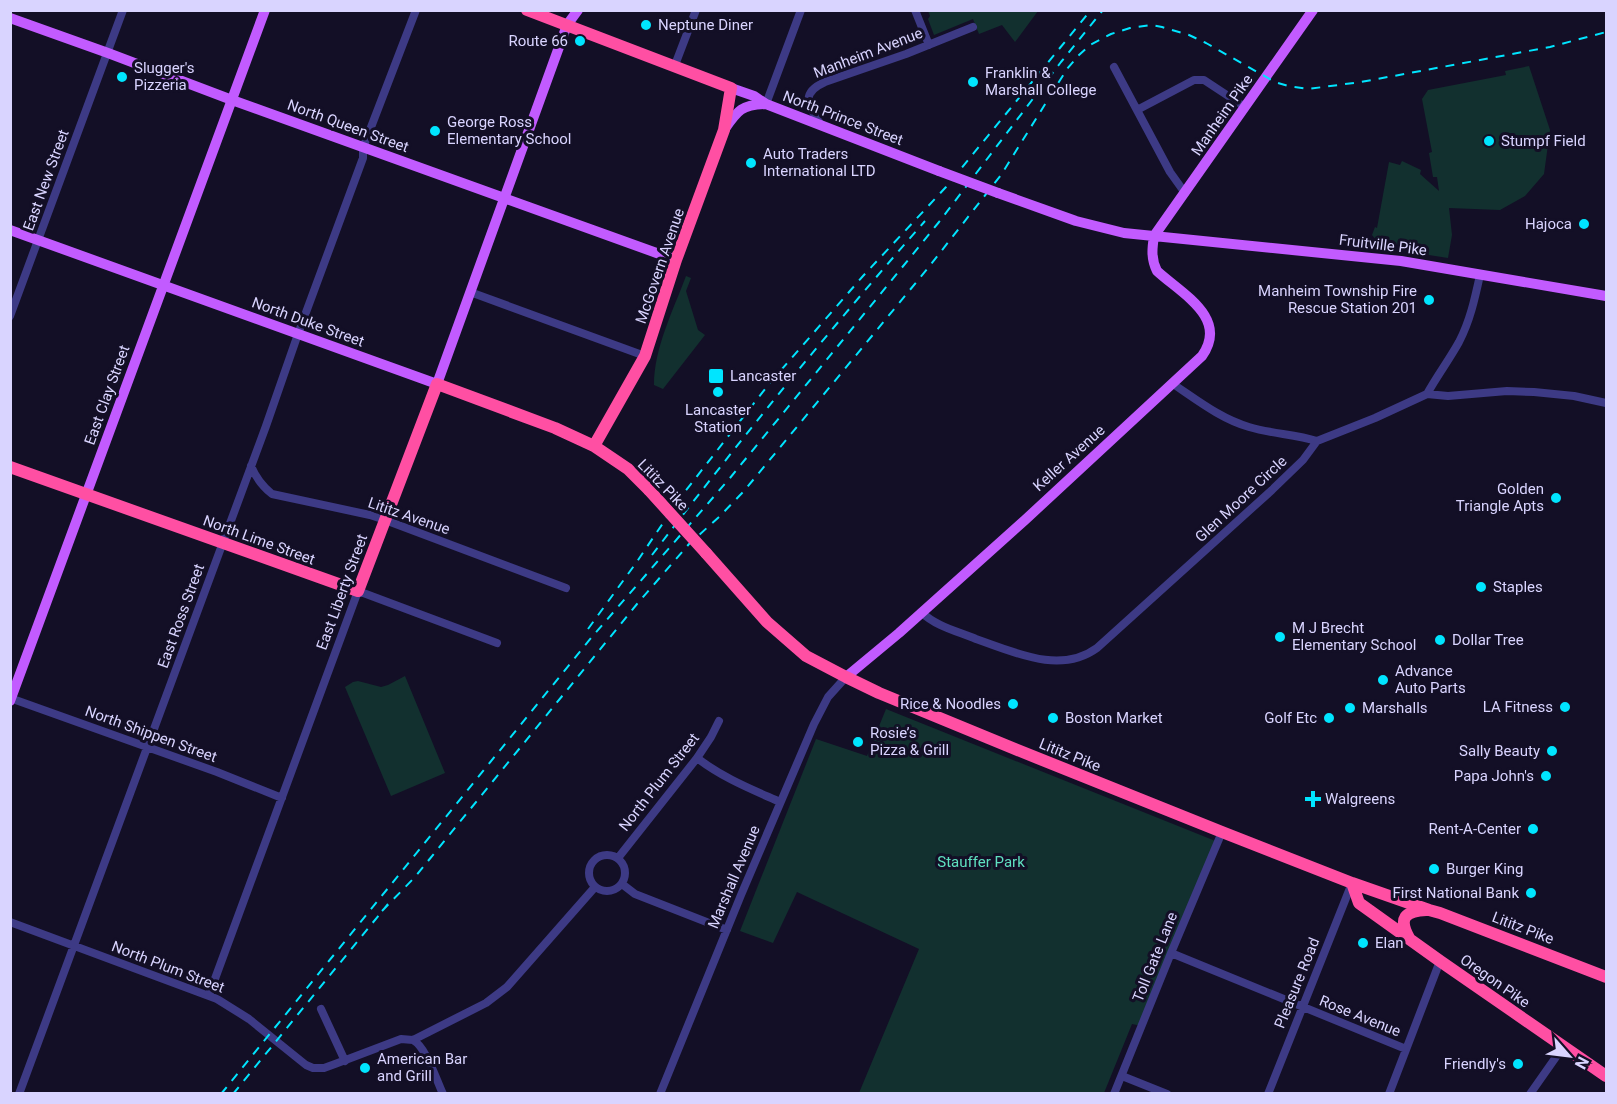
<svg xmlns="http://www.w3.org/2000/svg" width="1617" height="1104" viewBox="0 0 1617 1104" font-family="Roboto,sans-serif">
<rect width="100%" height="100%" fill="#130f26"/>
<path fill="#12302f" d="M928 11H1038L1015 42 1002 25 979 34 973 19 934 35 928 19 930 16Z
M1529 66 1550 130 1544 174 1525 196 1500 210 1449 208 1452 235 1448 258 1384 248 1385 243 1377 241 1372 235 1375 227 1377 228 1389 162 1400 165 1402 161 1421 170 1420 174 1439 191 1437 177H1433L1429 153 1432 152 1422 99 1428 90 1506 75 1505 71Z
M686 276 691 278 686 291 698 330 705 335 663 389 654 385C654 348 673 311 686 276Z
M405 676 445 773 391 796 345 687 353 682 358 681 381 687 388 685Z
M886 709 1218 842 1142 1026 1132 1024 1104 1093H859L919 949 797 892 773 943 740 931 816 739 867 756Z"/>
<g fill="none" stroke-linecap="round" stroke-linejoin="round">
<path stroke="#3d3a85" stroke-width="8" d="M915 10 929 45
M675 65 696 10
M1114 67 1170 172 1185 193
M766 104 801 10
M1137 110 1194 80H1204L1245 107
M821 125C810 107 798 94 825 82L906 54 973 27
M470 292 645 356
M10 316 123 10
M1173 384C1197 400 1221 419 1249 427 1272 434 1295 434 1317 441
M1427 394C1437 376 1449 360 1459 342 1470 321 1475 298 1480 275
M251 466C256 478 262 486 272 494L370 515 385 520 566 588
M921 612C937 627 957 631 976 639 1014 652 1060 675 1097 648L1272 490 1303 460 1317 441 1375 418 1427 394 1448 396 1507 391 1534 392 1574 396 1606 403
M10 698 217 772 282 798
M697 758C723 778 751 789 780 802
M589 873a18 18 0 1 1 36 0a18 18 0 1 1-36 0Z
M618 858 697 758 711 737 719 721
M622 884 635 894 727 930
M10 922 217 999 249 1019 306 1065 313 1068H324L335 1064 401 1039 413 1040 486 1003 507 987 595 887
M1171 953 1406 1049
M209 995 358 591 497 643
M321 1009 345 1061
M413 1040C426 1047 436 1079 443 1094
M1122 1076 1167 1094
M19 1094 266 426 298 334 363 158V148L416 10
M660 1094 741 895 814 724 828 697 846 677
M1114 1094 1171 953 1222 832
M1268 1094 1352 883
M1389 1094 1440 961
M1530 1094 1563 1047"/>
<path stroke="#c25bff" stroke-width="10" d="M10 18 108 53 232 100 676 260
M731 88 754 96 766 104 939 171
M724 130C738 110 741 105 766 104
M998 193 1076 221 1124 233 1401 261 1606 296
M10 230 437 384 567 25 578 10
M846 677 899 633 1025 520 1202 356C1229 318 1182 294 1157 271 1151 259 1152 249 1154 236L1313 10
M10 701 265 10"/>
<path stroke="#ff4fa3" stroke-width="12" d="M527 10 731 88 724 130 676 260 645 356 594 446
M10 467 358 591 437 384 555 428 594 446 628 469 649 490
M706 553 767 622 806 656 846 677 879 693 1015 749 1222 832 1352 883 1429 910 1440 913 1606 977
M1352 883 1359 903 1440 961 1606 1076
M1409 938C1398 918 1405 911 1426 910"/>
<path stroke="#00e5ff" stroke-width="2" stroke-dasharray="9 8" stroke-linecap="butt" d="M652 555C739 441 830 329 925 221
M588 629 636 563 680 498 769 384 863 276 946 187 1091 10
M382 911 415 877 637 604 689 544 719 517 744 491 928 268 1001 175 1067 69 1079 55 1090 45 1111 34 1130 28 1151 25 1162 27 1189 35 1206 43 1275 82 1288 86 1308 89 1361 82 1550 47 1606 32
M221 1094 591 638 730 478 891 281 939 222 1061 62 1103 10
M233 1094 388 904"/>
<path stroke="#c25bff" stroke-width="10" d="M939 171 998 193"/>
<path stroke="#ff4fa3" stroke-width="12" d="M649 490 706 553"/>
</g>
<g fill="#00e5ff" stroke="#130f26" stroke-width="2">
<circle cx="646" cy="25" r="6"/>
<circle cx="580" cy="41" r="6"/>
<circle cx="122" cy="77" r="6"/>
<circle cx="973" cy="82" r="6"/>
<circle cx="435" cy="131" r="6"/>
<circle cx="1489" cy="141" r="6"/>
<circle cx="751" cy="163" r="6"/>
<circle cx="1584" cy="224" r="6"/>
<circle cx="1429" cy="300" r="6"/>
<rect x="708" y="368" width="16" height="16" rx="3"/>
<circle cx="718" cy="392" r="6"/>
<circle cx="1556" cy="498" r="6"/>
<circle cx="1481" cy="587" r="6"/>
<circle cx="1280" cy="637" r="6"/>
<circle cx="1440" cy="640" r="6"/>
<circle cx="1383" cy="680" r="6"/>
<circle cx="1013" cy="704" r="6"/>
<circle cx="1565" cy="707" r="6"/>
<circle cx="1350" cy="708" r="6"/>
<circle cx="1053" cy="718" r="6"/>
<circle cx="1329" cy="718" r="6"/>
<circle cx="858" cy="742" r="6"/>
<circle cx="1552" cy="751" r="6"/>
<circle cx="1546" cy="776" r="6"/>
<path d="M1310 790h6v6h6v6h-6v6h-6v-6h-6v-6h6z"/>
<circle cx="1533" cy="829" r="6"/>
<circle cx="1434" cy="869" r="6"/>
<circle cx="1531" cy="893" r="6"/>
<circle cx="1363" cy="943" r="6"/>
<circle cx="1518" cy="1064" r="6"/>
<circle cx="365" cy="1068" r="6"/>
</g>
<g text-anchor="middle" stroke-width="6" stroke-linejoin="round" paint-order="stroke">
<g font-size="15" fill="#d9d4ff" stroke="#130f26" text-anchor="start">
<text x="658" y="30">Neptune Diner</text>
<text x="568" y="46" text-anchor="end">Route 66</text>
<text x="134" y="73">Slugger's<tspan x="134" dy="17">Pizzeria</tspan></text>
<text x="985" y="78">Franklin &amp;<tspan x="985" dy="17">Marshall College</tspan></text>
<text x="447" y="127">George Ross<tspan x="447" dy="17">Elementary School</tspan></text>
<text x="1501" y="146">Stumpf Field</text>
<text x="763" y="159">Auto Traders<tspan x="763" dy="17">International LTD</tspan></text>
<text x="1572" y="229" text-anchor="end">Hajoca</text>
<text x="1417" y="296" text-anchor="end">Manheim Township Fire<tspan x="1417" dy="17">Rescue Station 201</tspan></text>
<text x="730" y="381">Lancaster</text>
<text x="718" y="415" text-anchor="middle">Lancaster<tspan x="718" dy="17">Station</tspan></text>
<text x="1544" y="494" text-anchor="end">Golden<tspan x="1544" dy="17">Triangle Apts</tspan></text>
<text x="1493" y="592">Staples</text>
<text x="1292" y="633">M J Brecht<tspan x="1292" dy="17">Elementary School</tspan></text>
<text x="1452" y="645">Dollar Tree</text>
<text x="1395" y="676">Advance<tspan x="1395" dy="17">Auto Parts</tspan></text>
<text x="1001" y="709" text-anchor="end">Rice &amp; Noodles</text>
<text x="1553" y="712" text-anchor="end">LA Fitness</text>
<text x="1362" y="713">Marshalls</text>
<text x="1065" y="723">Boston Market</text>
<text x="1317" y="723" text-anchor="end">Golf Etc</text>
<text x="870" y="738">Rosie’s<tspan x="870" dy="17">Pizza &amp; Grill</tspan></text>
<text x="1540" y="756" text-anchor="end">Sally Beauty</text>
<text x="1534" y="781" text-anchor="end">Papa John's</text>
<text x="1325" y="804">Walgreens</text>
<text x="1521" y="834" text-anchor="end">Rent-A-Center</text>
<text x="1446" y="874">Burger King</text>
<text x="1519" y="898" text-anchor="end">First National Bank</text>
<text x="1375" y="948">Elan</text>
<text x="377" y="1064">American Bar<tspan x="377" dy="17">and Grill</tspan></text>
<text x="1506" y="1069" text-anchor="end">Friendly's</text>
</g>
<g font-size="15" fill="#d9d4ff" stroke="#130f26">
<text transform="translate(868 53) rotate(-21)" y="5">Manheim Avenue</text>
<text transform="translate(1222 115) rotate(-55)" y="5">Manheim Pike</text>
<text transform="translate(843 118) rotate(21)" y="5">North Prince Street</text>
<text transform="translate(348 126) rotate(20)" y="5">North Queen Street</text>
<text transform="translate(46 180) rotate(-70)" y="5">East New Street</text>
<text transform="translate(1383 245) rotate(7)" y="5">Fruitville Pike</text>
<text transform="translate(660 266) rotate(-71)" y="5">McGovern Avenue</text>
<text transform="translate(308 322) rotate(20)" y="5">North Duke Street</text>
<text transform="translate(107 395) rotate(-70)" y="5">East Clay Street</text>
<text transform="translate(1069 458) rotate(-42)" y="5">Keller Avenue</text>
<text transform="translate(663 485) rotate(46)" y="5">Lititz Pike</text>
<text transform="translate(1241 499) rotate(-43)" y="5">Glen Moore Circle</text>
<text transform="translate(409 516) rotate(19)" y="5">Lititz Avenue</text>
<text transform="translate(259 540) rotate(20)" y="5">North Lime Street</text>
<text transform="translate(342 592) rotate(-70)" y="5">East Liberty Street</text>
<text transform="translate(181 616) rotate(-70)" y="5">East Ross Street</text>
<text transform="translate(151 734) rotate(20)" y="5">North Shippen Street</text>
<text transform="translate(1070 755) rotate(22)" y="5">Lititz Pike</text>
<text transform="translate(659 782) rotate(-52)" y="5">North Plum Street</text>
<text transform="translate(734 877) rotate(-67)" y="5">Marshall Avenue</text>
<text transform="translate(1523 928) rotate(21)" y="5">Lititz Pike</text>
<text transform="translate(1155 957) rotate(-68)" y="5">Toll Gate Lane</text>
<text transform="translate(168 967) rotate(21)" y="5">North Plum Street</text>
<text transform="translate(1495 981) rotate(35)" y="5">Oregon Pike</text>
<text transform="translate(1297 983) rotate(-68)" y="5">Pleasure Road</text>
<text transform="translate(1360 1016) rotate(22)" y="5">Rose Avenue</text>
</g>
<g font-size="15" fill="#5fe0c0" stroke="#130f26">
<text x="981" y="867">Stauffer Park</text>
</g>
</g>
<rect width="1617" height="1104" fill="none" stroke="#d9d4ff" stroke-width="24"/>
<g transform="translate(1569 1056) rotate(118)" stroke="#130f26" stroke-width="4.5" paint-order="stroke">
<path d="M0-4.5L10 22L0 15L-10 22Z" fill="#d9d4ff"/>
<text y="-9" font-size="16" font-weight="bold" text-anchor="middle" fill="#d9d4ff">N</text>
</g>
</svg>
